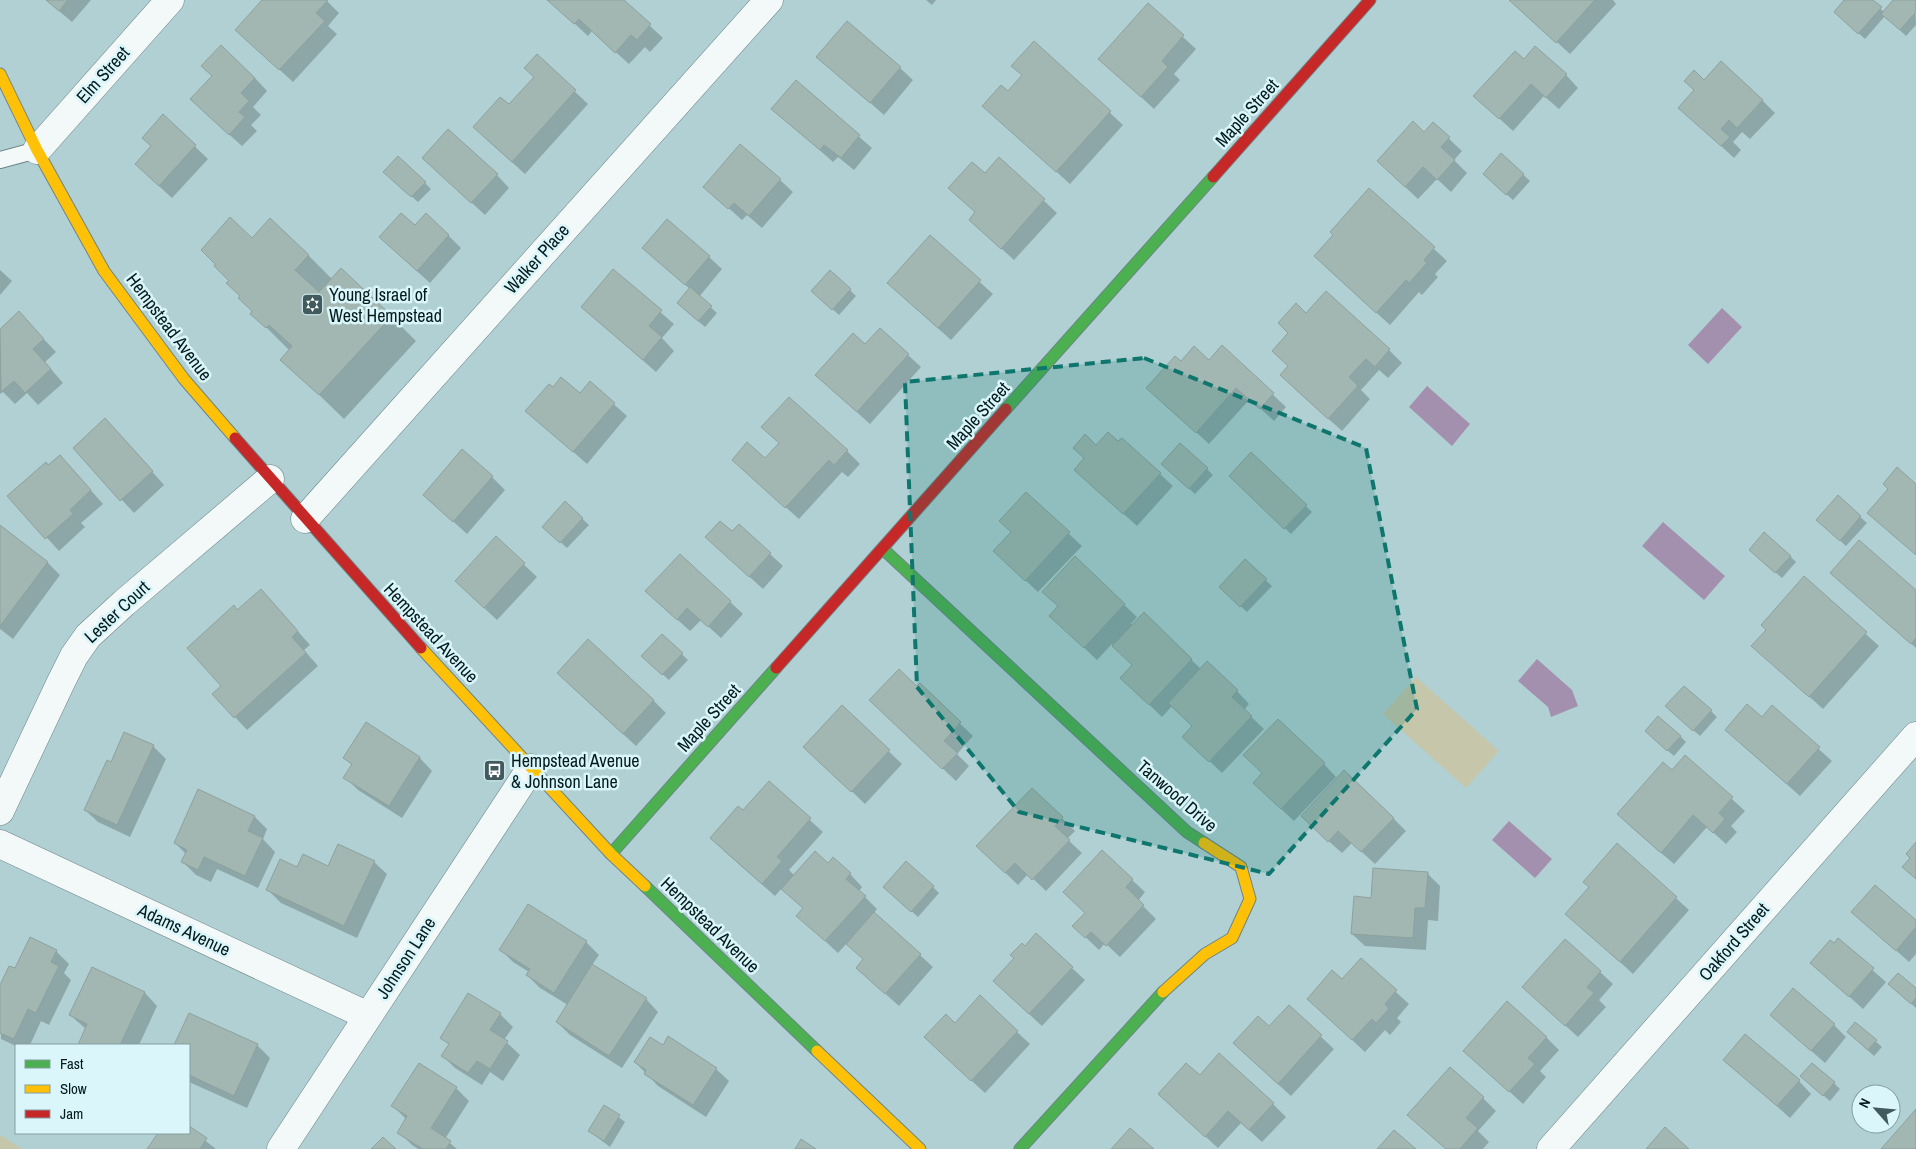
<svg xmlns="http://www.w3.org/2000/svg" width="1916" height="1149" viewBox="0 0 1916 1149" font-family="'Archivo Narrow',sans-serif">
<rect width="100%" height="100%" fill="#b1d0d3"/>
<path fill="#c6c6aa" d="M1416 677 1499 751 1466 788 1383 714Z
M0 1135 2 1136 22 1149H0Z"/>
<path fill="#a390af" d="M1722 308 1742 327 1708 364 1688 345Z
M1427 386 1470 424 1452 446 1409 407Z
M1663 522 1725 576 1704 600 1642 546Z
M1537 659 1572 690 1578 706 1551 717 1548 707 1518 681Z
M1509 821 1552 859 1535 878 1492 840Z"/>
<path fill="#0003" d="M46 0H91L72 22Z
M264 0H326L339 13 328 26 337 34 293 82 249 42Z
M549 0H622L663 38 650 52 645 47 629 64 592 31 588 36Z
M926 0H936L932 5Z
M1511 0H1613L1616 4 1570 54Z
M1846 0H1871L1884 12 1895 0H1915L1916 25 1906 36 1885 16 1865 39 1842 18Z
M1148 5 1196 49 1174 74 1180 80 1154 109 1113 71Z
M1034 42 1123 125 1070 184 997 118 1008 93 1023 76 1013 66Z
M537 56 588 104 525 174 487 140 509 106 535 77Z
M818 57 900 68 913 80 884 115Z
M1524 61 1566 75 1578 88 1559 109 1544 96 1513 131 1488 108Z
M255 78 267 91 253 107 261 115 251 125 257 131 242 146 204 112Z
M1704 81 1762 100 1775 113 1750 139 1742 132 1733 142 1741 150 1734 158 1693 120Z
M796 82 872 148 854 170 838 157 833 162 773 109Z
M163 116 208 159 172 198 149 177 152 147Z
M1433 124 1462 151 1454 160 1467 173 1451 192 1437 179 1418 199 1391 174Z
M1502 155 1530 181 1513 200 1490 180Z
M423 158 497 175 509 188 485 215Z
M999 159 1057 213 1014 260 983 232 976 213Z
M391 178 425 183 431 189 418 202Z
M780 180 793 192 762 228 747 215 742 220 705 187Z
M1370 190 1447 261 1435 274 1438 277 1422 295 1419 292 1390 325 1328 269 1334 235Z
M415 227 448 235 461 248 430 283 394 250Z
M930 237 993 294 951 340 902 296Z
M252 240 308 255 333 280 391 316 416 341 344 419 282 359 290 351 252 313Z
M643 248 709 257 722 269 699 297 717 313 705 327 684 309 690 289Z
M0 270 12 281 0 295Z
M613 271 674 324 662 338 674 351 656 372 582 307Z
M850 290 856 296 839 315 819 297Z
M19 313 56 352 45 362 63 383 38 405 27 393 15 404 3 392 0 394V331Z
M1306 314 1389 350 1402 363 1388 378 1379 370 1361 390 1370 399 1342 431 1294 388 1289 366Z
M1222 347 1286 407 1274 421 1250 399 1209 444 1161 400 1181 363 1209 361Z
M908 355 921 367 870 424 829 387Z
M590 383 627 416 587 464 527 411 553 388 580 395Z
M118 433 164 485 134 513 74 448Z
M1096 447 1160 474 1173 486 1137 526 1088 482Z
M847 451 860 464 848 477 842 472 799 519 746 472 765 460Z
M1251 454 1312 512 1291 534 1230 476Z
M48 466 72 469 103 504 81 523 85 527 59 551 9 496Z
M1207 469 1213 475 1195 494 1169 470Z
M492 477 505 490 467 534 424 495Z
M1026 494 1082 546 1038 592 1008 564 1012 532Z
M1838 497 1867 523 1846 546 1824 526Z
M565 503 589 525 567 548 544 527Z
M0 526 48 563 60 575 13 639 0 629Z
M732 533 770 554 783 566 763 589 720 550Z
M496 538 537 577 497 620 469 594Z
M680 555 743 614 721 638 701 620 690 631 660 604Z
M1756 556H1790L1796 562 1782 578Z
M1075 558 1137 617 1131 624 1133 625 1144 614 1201 669 1237 691 1249 704 1244 710 1264 729 1222 773 1197 749 1194 727 1172 706 1162 717 1134 690 1133 665 1112 644 1097 660 1064 629 1060 607Z
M1245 561 1272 586 1247 612 1220 587Z
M1804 578 1879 646 1823 709 1753 646 1768 630Z
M1845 585 1916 591V648Z
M273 603 310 645 304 650 318 666 247 730 235 717 222 686 237 611Z
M662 635 688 660 669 680 649 662Z
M920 685 973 736 957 754 969 766 956 781 884 713Z
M571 686 653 700 666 713 636 746Z
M842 707 902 764 865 804 818 759Z
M1772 707 1832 761 1800 796 1739 742Z
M1711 711 1717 717 1700 736 1673 712Z
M366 724 420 758 432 771 402 818 358 790 345 777 353 766 345 758Z
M1680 736 1686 742 1674 756 1652 737Z
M153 746 166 759 130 837 98 822 85 810 111 764Z
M1685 756 1745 811 1731 826 1737 832 1726 844 1707 827 1674 864 1631 827Z
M1324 764 1336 777 1294 821 1267 796 1263 773Z
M769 783 823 832 789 870 795 876 828 864 850 874 862 887 859 891 877 909 874 913 933 967 899 1006 870 980 864 960 847 943 838 953 811 928 804 909 782 888 775 896 724 851 743 812Z
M255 817 267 829 263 839 275 852 258 888 217 869 211 882 196 875 183 862 186 854 175 843Z
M1062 818 1075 831 1067 839 1082 853 1046 891 1028 874 1018 885 991 859Z
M1393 818 1406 831 1375 864 1352 843 1342 853 1315 829Z
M1617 845 1689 910 1633 974 1567 914 1590 888Z
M1102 852 1145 892 1138 901 1156 919 1120 957 1105 943 1099 950 1074 926 1086 913Z
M374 862 387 874 357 938 281 903 268 890 297 869Z
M1427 873 1440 886 1438 921 1428 920 1426 950 1365 946 1352 934 1372 899Z
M933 887 939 893 918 917 891 893Z
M1853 912 1916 922V954L1909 962Z
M1838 940 1886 982 1863 1009 1812 963Z
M586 942 599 955 592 965 646 999 658 1012 622 1068 570 1035 557 1022 568 1005 540 988 527 975 529 972 513 962 500 949Z
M1025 948 1072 968 1085 980 1042 1026 1007 994 1015 958Z
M56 951 69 964 64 973 71 980 49 1025 41 1021 30 1045 16 1046 1 1039 0 988 16 970Z
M1361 960 1409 1004 1397 1018 1401 1022 1390 1035 1385 1030 1365 1052 1321 1011 1342 981Z
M93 968 145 993 157 1006 139 1045H79L86 1029 70 1015Z
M1600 972 1613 984 1599 1000 1606 1007 1578 1037 1537 1000Z
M1916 989V1008L1896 990Z
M1289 1007 1334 1049 1291 1096 1247 1056Z
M500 1014 513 1027 504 1040 520 1055 503 1081 490 1072 482 1085 455 1068 443 1056 450 1045 442 1037Z
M190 1015 257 1045 270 1058 247 1108 189 1082V1045H176Z
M1771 1015 1834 1025 1846 1037 1825 1063Z
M955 1024 1017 1032 1030 1044 985 1093 938 1050Z
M1856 1024 1882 1047 1874 1056 1848 1032Z
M1546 1037 1559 1050 1540 1071 1546 1077 1523 1104 1465 1051Z
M663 1046 716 1069 729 1081 706 1117 658 1086 635 1062Z
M1725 1060 1799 1081 1811 1094 1790 1118Z
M1801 1076 1834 1083 1840 1089 1830 1101Z
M1200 1077 1273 1104 1286 1117 1262 1142 1241 1123 1218 1148 1173 1107Z
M456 1088 469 1101 445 1139 457 1149H418L412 1145 399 1132 406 1119 393 1106Z
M1483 1098 1496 1111 1478 1131 1489 1142 1483 1149H1446L1422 1128Z
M604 1106 625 1122 610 1147 589 1131Z
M189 1128 216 1149H149L160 1133H189Z"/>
<path fill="#a3b7b2" stroke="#8da19d" d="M46 0H68L59 11Z
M262 0H328L316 13 325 21 279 70 235 30Z
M547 0H624L651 24 637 40 631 35 615 53 579 19 574 24Z
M1509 0H1595L1556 43Z
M1844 0H1873L1882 7 1858 34 1834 12Z
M1893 0H1916V12L1900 30 1881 14Z
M1148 3 1184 35 1162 61 1168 67 1141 97 1098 59Z
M847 21 901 67 870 103 816 57Z
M1034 41 1111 111 1056 172 982 106 1001 85 1008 91 1022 75 1011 66Z
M221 45 255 78 241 93 249 101 239 112 245 117 229 135 190 99 212 76 201 66Z
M1535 46 1567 74 1546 98 1531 84 1499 119 1473 96 1515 51 1524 59Z
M537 54 576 90 512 162 473 127 500 97 509 104 534 77 524 68Z
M1721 61 1763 100 1737 128 1729 120 1721 129 1730 137 1721 146 1678 108 1694 90 1684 81 1694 70 1704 80Z
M796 80 860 135 841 158 824 145 820 150 771 109Z
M163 114 196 145 159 186 135 164 151 146 142 138Z
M1413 121 1424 132 1433 122 1450 137 1441 147 1455 160 1437 180 1423 167 1405 187 1377 161Z
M448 129 498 174 471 203 422 158Z
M740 144 781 179 749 216 734 203 728 209 703 187Z
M1501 153 1524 174 1506 195 1483 174Z
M398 156 426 182 411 197 383 172Z
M999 157 1045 199 1001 249 969 220 975 212 948 188 972 162 985 173Z
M1369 188 1435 247 1424 260 1427 263 1409 283 1406 280 1376 313 1314 256 1333 235 1330 232Z
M401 213 415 225 426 213 449 235 417 271 379 237Z
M230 217 252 238 270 218 309 255 295 270 319 292 341 268 392 316 319 395 280 360 292 346 269 325 266 328 250 314 252 311 238 298 240 296 226 283 229 281 214 266 215 264 201 250Z
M667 219 710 256 685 285 642 248Z
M930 235 981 280 938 328 887 283Z
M613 269 662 310 649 326 662 337 643 360 581 307Z
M830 270 851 289 832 310 811 291Z
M690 287 712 306 698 321 677 303Z
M1326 291 1390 349 1375 367 1366 359 1349 377 1358 386 1328 419 1280 375 1288 366 1272 351 1288 333 1278 323 1296 303 1306 313Z
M19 311 44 339 33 349 51 369 25 393 14 381 1 392 0 329Z
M880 328 909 354 857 412 815 375 853 333 865 344Z
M1222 345 1274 393 1260 409 1236 388 1196 433 1146 388 1175 356 1181 361 1194 346 1209 360Z
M561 377 580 393 590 381 615 403 573 452 525 411 549 384 553 387Z
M789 397 848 450 834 465 829 460 785 508 732 460 747 442 765 458 779 443 761 427Z
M105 418 153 471 120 501 73 448Z
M1108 432 1118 441 1122 438 1161 473 1123 514 1074 470 1084 458 1073 448 1085 434 1096 445Z
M1180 443 1208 468 1189 489 1161 464Z
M462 449 493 476 453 522 423 495Z
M1251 452 1307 505 1284 529 1229 476Z
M60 455 91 490 70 510 73 514 45 539 7 496 46 462 48 465Z
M1897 467 1916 484V555L1867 513 1888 489 1883 484Z
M1026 492 1070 532 1025 581 993 551 1011 532 999 521Z
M1838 495 1861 516 1840 541 1816 520Z
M565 501 583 518 560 543 542 527Z
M720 521 732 531 739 524 771 553 749 577 705 537Z
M0 525 48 562 0 626Z
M1764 532 1791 556 1775 573 1749 550Z
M496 536 525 563 484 608 455 581Z
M1859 540 1916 590V638L1911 644 1830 573Z
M680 554 731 601 708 627 687 608 677 620 645 591Z
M1075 556 1125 604 1084 648 1049 616 1058 606 1042 592Z
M1245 559 1267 579 1240 607 1219 587Z
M1804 576 1867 632 1809 697 1751 646 1766 630 1761 625Z
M261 589 298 631 292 637 306 653 234 718 212 694 221 686 187 648 234 605 237 610Z
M1144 612 1192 659 1149 705 1120 678 1132 665 1112 646Z
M662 634 683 653 662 675 641 656Z
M588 639 654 700 623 734 557 673Z
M1207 661 1238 690 1232 697 1252 716 1209 762 1182 737 1192 726 1168 703Z
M899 669 917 686 920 683 961 722 944 741 958 753 942 769 869 700Z
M1684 686 1712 710 1693 731 1665 706Z
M1747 704 1762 717 1772 705 1820 747 1787 784 1725 730Z
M842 705 890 750 851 792 803 747Z
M1658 716 1681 736 1667 751 1645 731Z
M1278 719 1325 763 1281 809 1253 783 1262 773 1243 755Z
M366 722 420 757 389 806 343 778 352 764 343 758Z
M124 732 154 745 117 825 84 810 107 760 111 762Z
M1685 755 1733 797 1719 813 1725 819 1713 833 1693 815 1661 853 1617 814 1663 762 1672 770Z
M1344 770 1394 818 1361 852 1338 831 1328 842 1301 816Z
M769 781 811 818 777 857 782 861 762 884 710 838 738 806 743 810Z
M1032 788 1063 817 1055 826 1070 840 1032 880 1015 863 1005 873 976 846Z
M198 789 255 816 248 831 263 838 245 876 204 857 198 870 181 862 187 850 174 843Z
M1916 842V879L1902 867 1910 858 1906 854Z
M1617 843 1677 897 1620 962 1565 914 1589 887 1583 882Z
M338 844 375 861 344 926 266 890 280 859 297 867 303 854 328 866Z
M1102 850 1133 879 1126 887 1144 905 1106 946 1091 932 1085 938 1072 926 1085 913 1063 892Z
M815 851 828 863 833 857 851 873 846 879 866 896 825 941 796 916 803 908 781 889Z
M906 861 934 886 911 912 883 887Z
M1373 868 1428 872 1425 908H1415L1413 938 1351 934 1354 896 1371 898Z
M1875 885 1916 920V927L1896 951 1851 912Z
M528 904 587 941 554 993 526 975 530 969 499 950Z
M874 912 921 954 885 994 856 968 863 959 846 944Z
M1036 933 1073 967 1029 1014 993 981 1014 958 1010 955 1022 943 1025 946Z
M30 937 57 950 51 962 59 966 36 1013 28 1009 14 1039 0 1033V985L9 966 15 968Z
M1838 938 1874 968 1849 997 1810 963 1830 940 1834 943Z
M1565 939 1601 971 1587 987 1594 993 1565 1026 1522 987Z
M1361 958 1397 990 1385 1004 1389 1009 1376 1023 1372 1019 1352 1040 1307 999 1332 970 1342 979Z
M592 964 647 998 609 1056 556 1022Z
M92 967 145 992 120 1045H78L87 1024 69 1015Z
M1898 973 1916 988V998L1911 1004 1888 984Z
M1793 988 1835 1024 1811 1051 1770 1015Z
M468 993 501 1013 490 1030 508 1041 490 1069 477 1061 468 1073 441 1056 449 1044 440 1038Z
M980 995 1018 1031 971 1081 924 1037 946 1014 955 1023Z
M1507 1001 1547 1037 1528 1058 1535 1064 1509 1092 1463 1051Z
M1289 1005 1322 1035 1278 1084 1233 1043 1258 1016 1269 1026Z
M189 1013 258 1044 234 1096 189 1075V1045H174Z
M1855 1022 1877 1040 1868 1050 1847 1032Z
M1745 1034 1800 1080 1777 1106 1723 1060Z
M668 1036 717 1068 693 1105 644 1074 646 1070 634 1062 650 1037 663 1045Z
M1219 1053 1274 1103 1249 1130 1228 1111 1205 1137 1158 1094 1186 1063 1200 1075Z
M419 1063 457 1087 431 1128 451 1141 446 1149H423L397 1133 407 1116 391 1106Z
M1812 1063 1835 1082 1823 1096 1800 1076Z
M1450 1067 1484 1097 1466 1118 1478 1128 1460 1149H1446L1407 1115Z
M604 1105 620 1115 604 1141 588 1131Z
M1916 1109V1149H1881Z
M189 1126 207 1138 200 1149H147L158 1133H189Z
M1665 1127 1689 1149H1646Z
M1130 1128 1154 1149H1111Z
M1394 1130 1416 1149H1377Z
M383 1137 396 1149H371Z
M801 1139 816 1149H795Z"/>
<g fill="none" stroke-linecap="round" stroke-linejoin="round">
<defs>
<path id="lane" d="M0 160 37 150"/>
<path id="street" d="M37 150 170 0
M305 519 769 0
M0 811 61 682 74 656 88 636 124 603 270 479
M0 844 368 1016
M281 1149 531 768
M1551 1149 1916 736"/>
<path id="fast" d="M1006 409 1213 177
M883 549 1187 832 1204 843
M611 854 776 668
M645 886 817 1051
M1020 1149 1163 992"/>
<path id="slow" d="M0 74 37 150 104 271 184 379 235 438
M421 648 611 854 645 886
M1163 992 1205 954 1232 938 1250 899 1241 867 1204 843
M817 1051 920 1149"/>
<path id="jam" d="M1213 177 1370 0
M235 438 421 648
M776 668 1006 409"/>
</defs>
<use href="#lane" stroke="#6c8587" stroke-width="18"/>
<use href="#street" stroke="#6c8587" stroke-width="29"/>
<use href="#fast" stroke="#6c8587" stroke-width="13"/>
<use href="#slow" stroke="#6c8587" stroke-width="13"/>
<use href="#jam" stroke="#6c8587" stroke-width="13"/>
<use href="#lane" stroke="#f3f8f8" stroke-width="16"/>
<use href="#street" stroke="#f3f8f8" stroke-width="28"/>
<use href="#fast" stroke="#4caf50" stroke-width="11"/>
<use href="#slow" stroke="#ffc107" stroke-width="11"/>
<use href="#jam" stroke="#c62828" stroke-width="11"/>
</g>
<path fill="#0f766e" fill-opacity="0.2" stroke="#0f766e" stroke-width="4" stroke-dasharray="10 6" stroke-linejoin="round" d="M1144 358 1366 448 1417 709 1269 874 1019 812 917 687 905 382Z"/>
<defs>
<symbol id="synagogue-square" viewBox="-11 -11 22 22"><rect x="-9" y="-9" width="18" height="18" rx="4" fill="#415a5d" stroke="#daf6fa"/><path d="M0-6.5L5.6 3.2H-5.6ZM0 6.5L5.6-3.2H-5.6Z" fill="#fff"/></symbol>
<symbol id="bus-square" viewBox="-11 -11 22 22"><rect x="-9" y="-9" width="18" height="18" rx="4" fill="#415a5d" stroke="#daf6fa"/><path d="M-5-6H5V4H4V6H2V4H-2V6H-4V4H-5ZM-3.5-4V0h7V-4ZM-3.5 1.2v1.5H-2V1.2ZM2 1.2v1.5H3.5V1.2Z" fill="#fff"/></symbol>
</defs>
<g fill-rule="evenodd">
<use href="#synagogue-square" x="300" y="292" width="25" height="25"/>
<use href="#bus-square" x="482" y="758" width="25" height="25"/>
</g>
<g text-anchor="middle" stroke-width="5" stroke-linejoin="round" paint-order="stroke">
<g font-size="18" fill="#041b1d" stroke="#daf6fa">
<text transform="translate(103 75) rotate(-48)" y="6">Elm Street</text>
<text transform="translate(1247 113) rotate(-48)" y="6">Maple Street</text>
<text transform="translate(537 259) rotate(-48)" y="6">Walker Place</text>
<text transform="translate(169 327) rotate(53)" y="6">Hempstead Avenue</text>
<text transform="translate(978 416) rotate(-48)" y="6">Maple Street</text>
<text transform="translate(117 612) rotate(-43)" y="6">Lester Court</text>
<text transform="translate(431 633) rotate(47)" y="6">Hempstead Avenue</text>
<text transform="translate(709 718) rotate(-48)" y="6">Maple Street</text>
<text transform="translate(1177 796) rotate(41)" y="6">Tanwood Drive</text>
<text transform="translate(710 925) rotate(44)" y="6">Hempstead Avenue</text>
<text transform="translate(184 930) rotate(25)" y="6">Adams Avenue</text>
<text transform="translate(1734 942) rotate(-49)" y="6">Oakford Street</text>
<text transform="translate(406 958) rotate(-57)" y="6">Johnson Lane</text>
</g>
<g font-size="18" fill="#041b1d" stroke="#daf6fa" text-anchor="start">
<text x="329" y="301">Young Israel of<tspan x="329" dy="21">West Hempstead</tspan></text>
<text x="511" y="767">Hempstead Avenue<tspan x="511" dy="21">&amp; Johnson Lane</tspan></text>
</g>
</g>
<rect x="15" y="1044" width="175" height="90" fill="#daf6fa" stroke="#849ea2"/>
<rect x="25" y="1060" width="25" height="8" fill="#4caf50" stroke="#849ea2"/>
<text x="60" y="1069" font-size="15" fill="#041b1d">Fast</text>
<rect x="25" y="1085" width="25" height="8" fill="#ffc107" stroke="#849ea2"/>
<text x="60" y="1094" font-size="15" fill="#041b1d">Slow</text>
<rect x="25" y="1110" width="25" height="8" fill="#c62828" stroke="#849ea2"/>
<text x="60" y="1119" font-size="15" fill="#041b1d">Jam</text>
<g transform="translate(1876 1109) rotate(297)"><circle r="24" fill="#daf6fa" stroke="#849ea2"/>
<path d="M0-4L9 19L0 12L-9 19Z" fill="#415a5d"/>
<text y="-8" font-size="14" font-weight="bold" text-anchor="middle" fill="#041b1d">N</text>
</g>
</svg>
